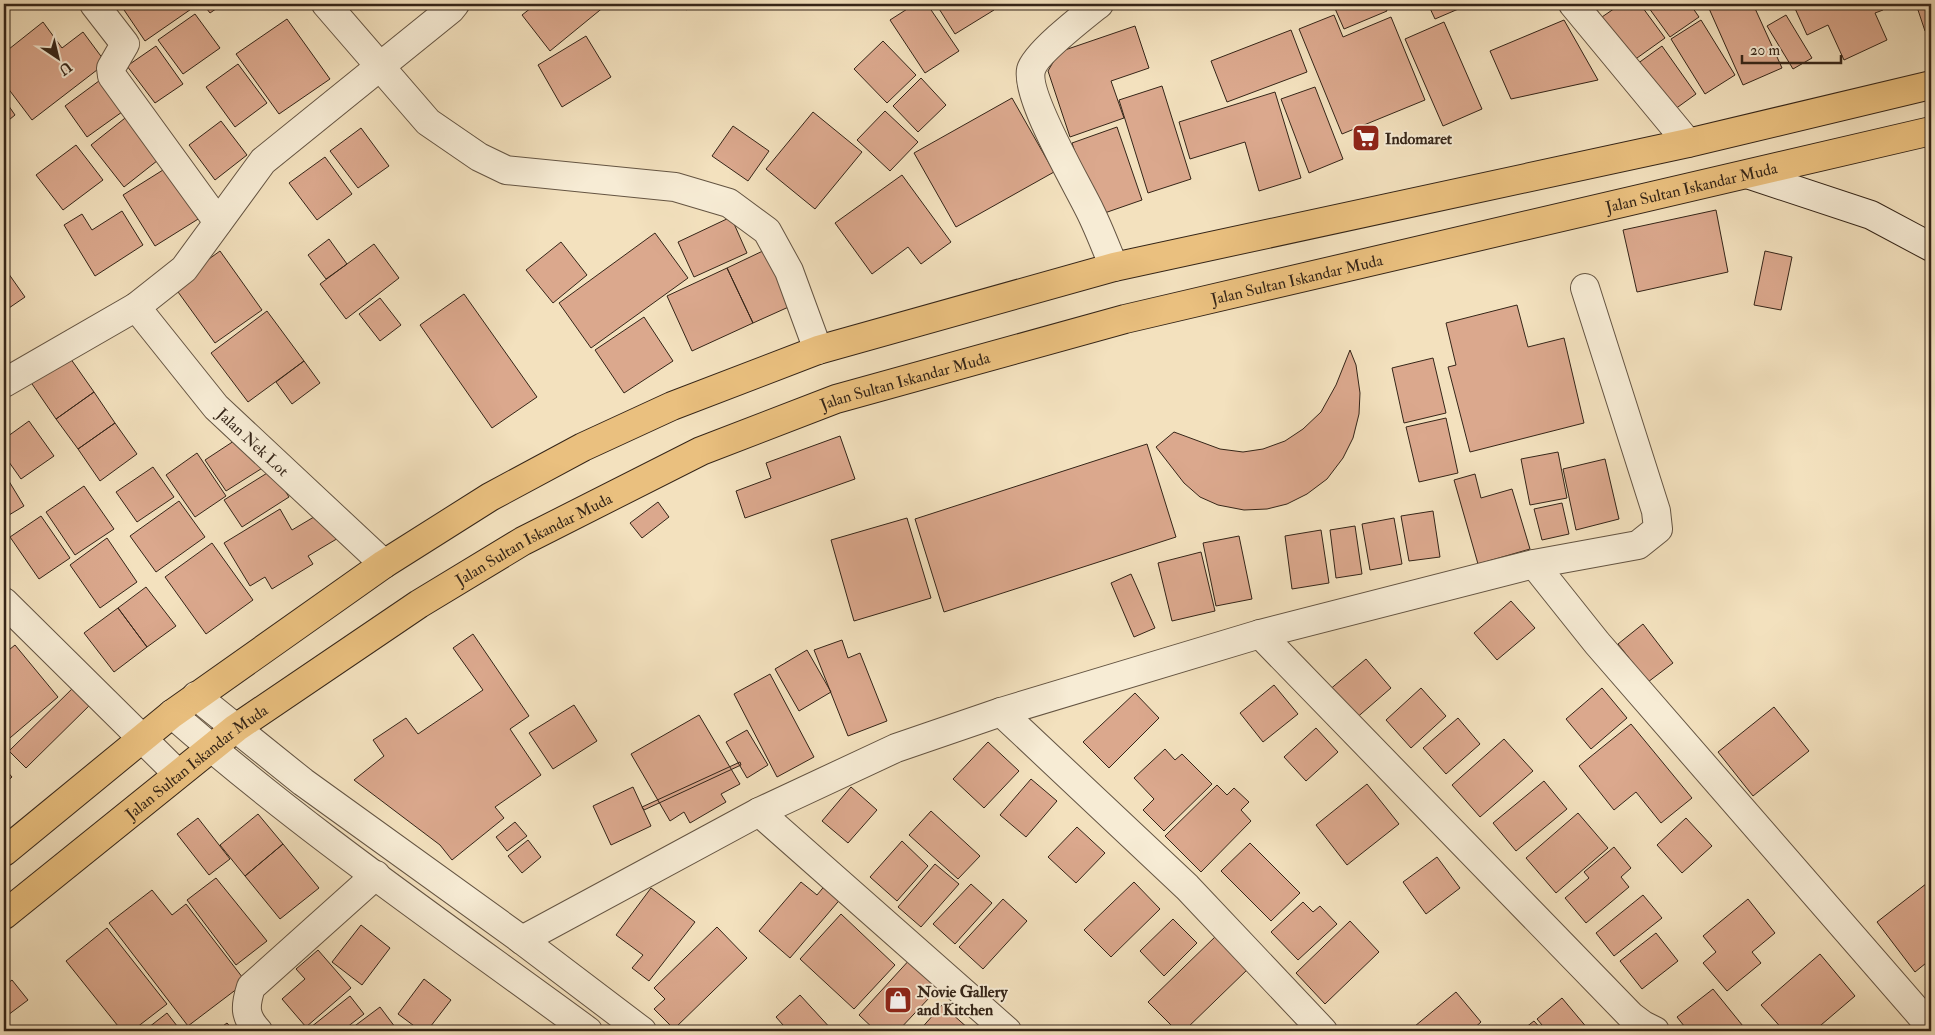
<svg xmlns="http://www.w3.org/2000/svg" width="1935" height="1035" viewBox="0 0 1935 1035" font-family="'IM FELL Double Pica',serif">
<rect width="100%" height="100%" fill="#f3e1be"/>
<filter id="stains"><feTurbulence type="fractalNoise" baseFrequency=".004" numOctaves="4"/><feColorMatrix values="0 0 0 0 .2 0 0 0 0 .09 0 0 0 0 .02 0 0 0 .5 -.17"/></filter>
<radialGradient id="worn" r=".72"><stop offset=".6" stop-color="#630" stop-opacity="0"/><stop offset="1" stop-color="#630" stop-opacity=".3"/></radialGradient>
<path fill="#dba88d" stroke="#352518" d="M120 4H196L197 5 145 41Z
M203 4H223L210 13Z
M536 4H603L605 6 550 51 522 15Z
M682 4H694L686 10Z
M915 4H927L959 51 925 73 890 20Z
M936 4H990L994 10 955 34Z
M1333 4H1384L1387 11 1344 29Z
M1428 4H1470L1435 19Z
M1621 4H1640L1665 38 1630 63 1599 19Z
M1646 4H1690L1699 17 1670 37Z
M1707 4H1753L1782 68 1743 85Z
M1793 4H1880L1883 10 1875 13 1887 40 1844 60 1828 25 1807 35Z
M1916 4H1931V29L1925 31Z
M195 14 220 48 183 74 158 40Z
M1334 15 1343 37 1391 17 1425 100 1342 134 1299 29Z
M1786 15 1812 58 1793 69 1767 26Z
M287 19 330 79 279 114 236 54Z
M1564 20 1598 80 1511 99 1490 51Z
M1701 20 1735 75 1705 94 1671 39Z
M43 22 62 48 83 32 106 63 32 120 4 83V53Z
M1444 22 1482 109 1443 126 1405 39Z
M1135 26 1149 68 1111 81 1124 118 1070 137 1048 71 1059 52Z
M1291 30 1307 72 1227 102 1211 61Z
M586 36 611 77 562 107 538 65Z
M883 41 916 75 887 103 854 69Z
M156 46 183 84 155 103 127 66Z
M1662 46 1696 94 1671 112 1637 64Z
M238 64 267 103 235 127 206 87Z
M107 75 129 107 87 137 65 106Z
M921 78 946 105 918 132 893 106Z
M1162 86 1191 179 1148 193 1119 100Z
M1315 87 1343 159 1309 173 1281 99Z
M1275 92 1301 178 1259 191 1245 142 1190 159 1179 122Z
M1012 98 1054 172 956 227 914 153Z
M4 99 15 115 4 124Z
M134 111 167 153 124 187 91 145Z
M885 111 918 142 890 171 857 140Z
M813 112 862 152 815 209 766 169Z
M221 121 247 155 215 180 189 145Z
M733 126 769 151 748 181 712 156Z
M1117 127 1142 200 1096 216 1072 143Z
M361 128 389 166 358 188 330 151Z
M76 145 103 180 63 210 36 175Z
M325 157 352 194 317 220 289 183Z
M171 165 203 216 155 246 123 195Z
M902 175 951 242 921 264 908 247 872 274 835 223Z
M1716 210 1728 272 1637 292 1623 230Z
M122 211 143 245 95 276 64 225 82 214 92 230Z
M731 217 747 253 694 277 678 242Z
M655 233 688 278 591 348 559 303Z
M329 239 347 264 326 279 308 255Z
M561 242 587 275 553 303 526 270Z
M374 244 399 278 346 319 320 284Z
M767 249 793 305 753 323 727 268Z
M220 251 262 310 215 343 173 285Z
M1765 251 1792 257 1781 310 1754 305Z
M727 268 753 323 692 351 667 296Z
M6 270 25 297 9 308 4 301V271Z
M464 294 537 397 492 428 420 325Z
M380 298 401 325 380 341 359 314Z
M1517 305 1528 347 1564 338 1584 423 1470 452 1448 367 1456 365 1446 323Z
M267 311 304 361 248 402 211 353Z
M644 317 673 361 624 393 595 350Z
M1350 350 1356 365 1360 393 1359 414 1353 438 1343 458 1327 479 1307 494 1287 504 1267 509 1244 510 1218 505 1200 497 1184 483 1156 447 1174 432 1220 449 1243 452 1263 449 1285 441 1303 429 1321 412 1336 385Z
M68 355 94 392 56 419 30 381Z
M1433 358 1446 413 1404 423 1392 368Z
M304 361 320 383 292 404 276 382Z
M94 392 115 423 78 449 56 419Z
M1446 418 1458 473 1419 482 1406 427Z
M29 421 54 456 21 479 4 455V439Z
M115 423 137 454 100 481 78 449Z
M243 435 264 467 226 491 205 460Z
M840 436 855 479 745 518 736 491 771 478 766 463Z
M1147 444 1176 537 944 612 915 519Z
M1558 452 1567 498 1530 505 1521 459Z
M197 453 226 496 195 517 166 475Z
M1605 459 1619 519 1576 530 1563 469Z
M153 467 174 497 137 522 116 492Z
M272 470 289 497 242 527 224 500Z
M4 473 24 506 4 518Z
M1475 474 1481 498 1512 489 1530 549 1478 564 1454 480Z
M84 486 114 529 75 555 46 512Z
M179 501 205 537 156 572 130 536Z
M658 502 669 517 642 538 630 523Z
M1562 503 1569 534 1542 540 1534 509Z
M280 509 292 530 324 511 340 537 308 556 313 564 272 589 265 577 250 586 224 543Z
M1433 511 1440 557 1409 561 1401 516Z
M41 516 70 558 39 579 10 537Z
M907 518 931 598 854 621 831 540Z
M1394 518 1402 564 1370 570 1362 524Z
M1355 526 1362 574 1336 578 1330 530Z
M1321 530 1329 583 1292 589 1285 536Z
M1239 536 1252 599 1216 606 1203 543Z
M107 538 137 582 100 608 70 565Z
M212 543 253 600 206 634 165 577Z
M1201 552 1215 611 1172 621 1158 563Z
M1131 574 1155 628 1134 637 1111 583Z
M146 587 176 626 147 647 118 608Z
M1511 601 1535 628 1497 660 1474 633Z
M118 608 147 647 114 672 84 633Z
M1643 624 1673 663 1648 682 1618 644Z
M473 634 529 716 510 729 541 775 495 807 504 818 452 860 440 845 354 780 384 756 373 740 406 718 418 734 483 690 453 648Z
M842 640 848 658 860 653 887 721 848 736 814 650Z
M15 645 58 697 4 743V654Z
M807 650 831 692 799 711 775 669Z
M1366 659 1391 688 1354 720 1328 691Z
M770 674 814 757 777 777 734 694Z
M78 683 95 700 26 768 9 751Z
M1274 685 1298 714 1263 742 1240 713Z
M1421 688 1446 716 1411 748 1386 720Z
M1602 688 1627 718 1591 749 1566 719Z
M1135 693 1159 718 1109 768 1083 742Z
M574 705 597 741 553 769 529 733Z
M1774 707 1809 751 1753 796 1718 752Z
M699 715 740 784 721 794 726 802 690 823 684 812 670 821 631 754Z
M1458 718 1480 744 1446 774 1423 748Z
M1631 724 1692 798 1661 823 1636 792 1614 810 1579 766Z
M1316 728 1338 752 1306 781 1284 757Z
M747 730 768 765 747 778 726 742Z
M1504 739 1533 771 1480 817 1452 785Z
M988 742 1019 771 984 808 953 779Z
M1165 749 1175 760 1182 754 1212 784 1164 831 1143 810 1154 799 1134 778Z
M740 762 741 765 644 810 642 807Z
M4 768 12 777 4 784Z
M1031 779 1057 801 1026 837 1000 815Z
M1544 781 1567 809 1516 851 1493 823Z
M1367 784 1399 824 1347 865 1316 825Z
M1217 785 1227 795 1234 788 1249 802 1241 810 1251 821 1201 872 1165 836Z
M633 787 651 826 611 845 593 806Z
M851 787 877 810 848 843 822 821Z
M931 811 980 856 958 879 909 835Z
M1578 813 1608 848 1556 893 1526 858Z
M258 814 283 844 245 876 220 845Z
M198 818 230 859 209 875 177 834Z
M1686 818 1712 846 1682 873 1657 845Z
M515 822 527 836 507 851 496 837Z
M1077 827 1105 853 1076 883 1048 857Z
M528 840 541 857 522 873 508 856Z
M902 841 928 866 897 901 870 877Z
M1250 843 1300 893 1271 921 1221 871Z
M283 844 319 888 280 919 245 876Z
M1614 847 1631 868 1621 877 1629 887 1586 923 1565 898 1589 878 1584 872Z
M1437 857 1460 888 1426 914 1403 882Z
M935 864 959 884 921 927 898 907Z
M216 878 267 941 236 965 187 900Z
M1931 880V959L1915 972 1877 922Z
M801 882 817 895 827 883 843 896 790 958 759 931Z
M1134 882 1160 909 1111 957 1084 930Z
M971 884 992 903 955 944 933 924Z
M651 888 695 922 649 981 632 968 643 955 616 935Z
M152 890 172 915 186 904 246 982 188 1026 109 923Z
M1643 895 1662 918 1614 956 1596 933Z
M1003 899 1027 921 983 969 959 947Z
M1748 899 1775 933 1752 952 1761 963 1727 991 1703 963 1716 952 1703 936Z
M1303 902 1313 912 1320 906 1337 924 1298 960 1271 932Z
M841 914 895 965 854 1009 800 959Z
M1173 919 1197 943 1164 976 1140 951Z
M1350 921 1379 952 1325 1004 1296 973Z
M361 925 390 948 362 985 332 962Z
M717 927 747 958 674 1029 654 1009 665 999 654 988Z
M107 928 167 1004 132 1031H122L66 961Z
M1656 933 1678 961 1642 989 1620 961Z
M1217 935 1249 968 1184 1031H1177L1148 1002Z
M318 950 351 988 306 1027 282 999 305 979 296 969Z
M1820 954 1855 996 1814 1031H1784L1761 1005Z
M912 957 937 980 926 993 930 997 898 1031H876L859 1015Z
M424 979 451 1000 427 1031H421L398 1014Z
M12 980 28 1000 4 1018V986Z
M1713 989 1747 1031H1688L1677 1017Z
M1456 992 1481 1022 1471 1031H1409Z
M800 995 833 1031H776L783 1025 776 1017Z
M350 996 364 1014 342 1031H306Z
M1562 998 1588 1029 1584 1031H1547L1537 1019Z
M942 1005 969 1029 967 1031H919Z
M380 1007 398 1031H348Z
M167 1013 181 1031H144Z
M1534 1021 1543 1031H1521Z
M227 1023 234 1031H216Z"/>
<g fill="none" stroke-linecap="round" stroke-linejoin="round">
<defs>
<g id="street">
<path d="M94 4 125 44 111 68 112 76 218 222"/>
<path d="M326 4 428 122 479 157 506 170 675 187 729 203 767 231 789 271 818 350"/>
<path d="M1099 4C1084 16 1035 54 1031 70 1025 96 1077 184 1090 211 1099 229 1106 248 1114 267"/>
<path d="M1573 4 1688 143"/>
<path id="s1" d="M136 307 216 407 384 564"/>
<path d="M4 383 136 307 184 269 263 161 451 9 455 4"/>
<path d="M1534 564 1597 643 1931 1027"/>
<path d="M4 602 177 773"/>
<path d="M1260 634 1631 1016 1643 1025 1655 1031"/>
<path d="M196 696 303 782 522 940 642 1031"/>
<path d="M1001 712 1187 887 1323 1031"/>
<path d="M172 714C303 829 448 928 588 1031"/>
<path d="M759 812 1007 1031"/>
<path d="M522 940 759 812 896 748 1001 712 1260 634 1534 564 1638 545 1658 529 1656 511 1585 288"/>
<path d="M258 1031C244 1016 245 1006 251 987L376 875"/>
</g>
<path id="secondary" d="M1750 175 1871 215 1931 247"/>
<g id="highway">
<path d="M4 852 172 714 384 564 490 497 583 447 672 406 818 350 1114 267 1688 143 1931 85"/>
<path id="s2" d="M4 915 236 728 419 604 523 541 701 451 836 399 1125 319 1931 131"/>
</g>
</defs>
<use href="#street" stroke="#645442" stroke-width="30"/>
<use href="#secondary" stroke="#352518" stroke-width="30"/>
<use href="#highway" stroke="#352518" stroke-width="30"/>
<use href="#street" stroke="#f7ecd5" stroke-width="28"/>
<use href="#secondary" stroke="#f7ecd5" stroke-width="28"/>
<use href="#highway" stroke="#eac07f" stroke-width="28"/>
</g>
<defs>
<symbol id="supermarket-square" viewBox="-11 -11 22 22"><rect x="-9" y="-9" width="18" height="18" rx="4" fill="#8f2418" stroke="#f7ecd5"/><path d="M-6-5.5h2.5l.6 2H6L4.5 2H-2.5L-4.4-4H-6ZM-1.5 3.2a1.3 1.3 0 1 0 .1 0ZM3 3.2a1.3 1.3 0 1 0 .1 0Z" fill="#fff"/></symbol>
<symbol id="shop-square" viewBox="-11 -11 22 22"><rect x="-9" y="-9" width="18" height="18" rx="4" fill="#8f2418" stroke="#f7ecd5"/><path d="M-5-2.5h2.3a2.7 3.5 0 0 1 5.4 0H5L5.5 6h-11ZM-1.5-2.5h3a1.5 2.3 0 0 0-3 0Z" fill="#fff"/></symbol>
</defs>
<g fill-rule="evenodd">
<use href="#supermarket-square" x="1350" y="122" width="32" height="32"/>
<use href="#shop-square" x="882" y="984" width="32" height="32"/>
</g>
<g text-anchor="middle" stroke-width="4" stroke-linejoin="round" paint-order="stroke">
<g font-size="16" font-weight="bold" fill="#352518" stroke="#f7ecd5" text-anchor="start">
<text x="1385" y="144">Indomaret</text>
<text x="917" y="997">Novie Gallery<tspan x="917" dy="18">and Kitchen</tspan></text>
</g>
<g font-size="16" fill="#352518" stroke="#f7ecd5">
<text dy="6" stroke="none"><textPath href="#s2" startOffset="1866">Jalan Sultan Iskandar Muda</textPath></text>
<text dy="6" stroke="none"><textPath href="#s2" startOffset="1461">Jalan Sultan Iskandar Muda</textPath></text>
<text dy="6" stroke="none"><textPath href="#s2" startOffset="1056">Jalan Sultan Iskandar Muda</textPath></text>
<text dy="6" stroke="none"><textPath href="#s1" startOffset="179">Jalan Nek Lot</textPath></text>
<text dy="6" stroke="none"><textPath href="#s2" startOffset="651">Jalan Sultan Iskandar Muda</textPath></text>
<text dy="6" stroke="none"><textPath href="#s2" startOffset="246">Jalan Sultan Iskandar Muda</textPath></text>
</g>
</g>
<rect width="1935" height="1035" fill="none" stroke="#f3e1be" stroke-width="20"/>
<rect x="5" y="5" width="1925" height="1025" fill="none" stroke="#352518" stroke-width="2.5"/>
<rect x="10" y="10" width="1915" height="1015" fill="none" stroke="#352518"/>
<g transform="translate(58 58) rotate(145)" stroke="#f7ecd5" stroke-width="4" paint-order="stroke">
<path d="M0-4L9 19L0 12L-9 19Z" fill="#352518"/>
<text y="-8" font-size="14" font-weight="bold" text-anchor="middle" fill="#352518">U</text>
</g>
<path d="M1742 55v8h99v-8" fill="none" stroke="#352518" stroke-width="2.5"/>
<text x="1750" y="55" font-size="15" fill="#352518" stroke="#f7ecd5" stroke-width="4" paint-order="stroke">20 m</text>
<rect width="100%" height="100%" filter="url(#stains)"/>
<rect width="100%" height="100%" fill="url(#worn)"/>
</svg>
